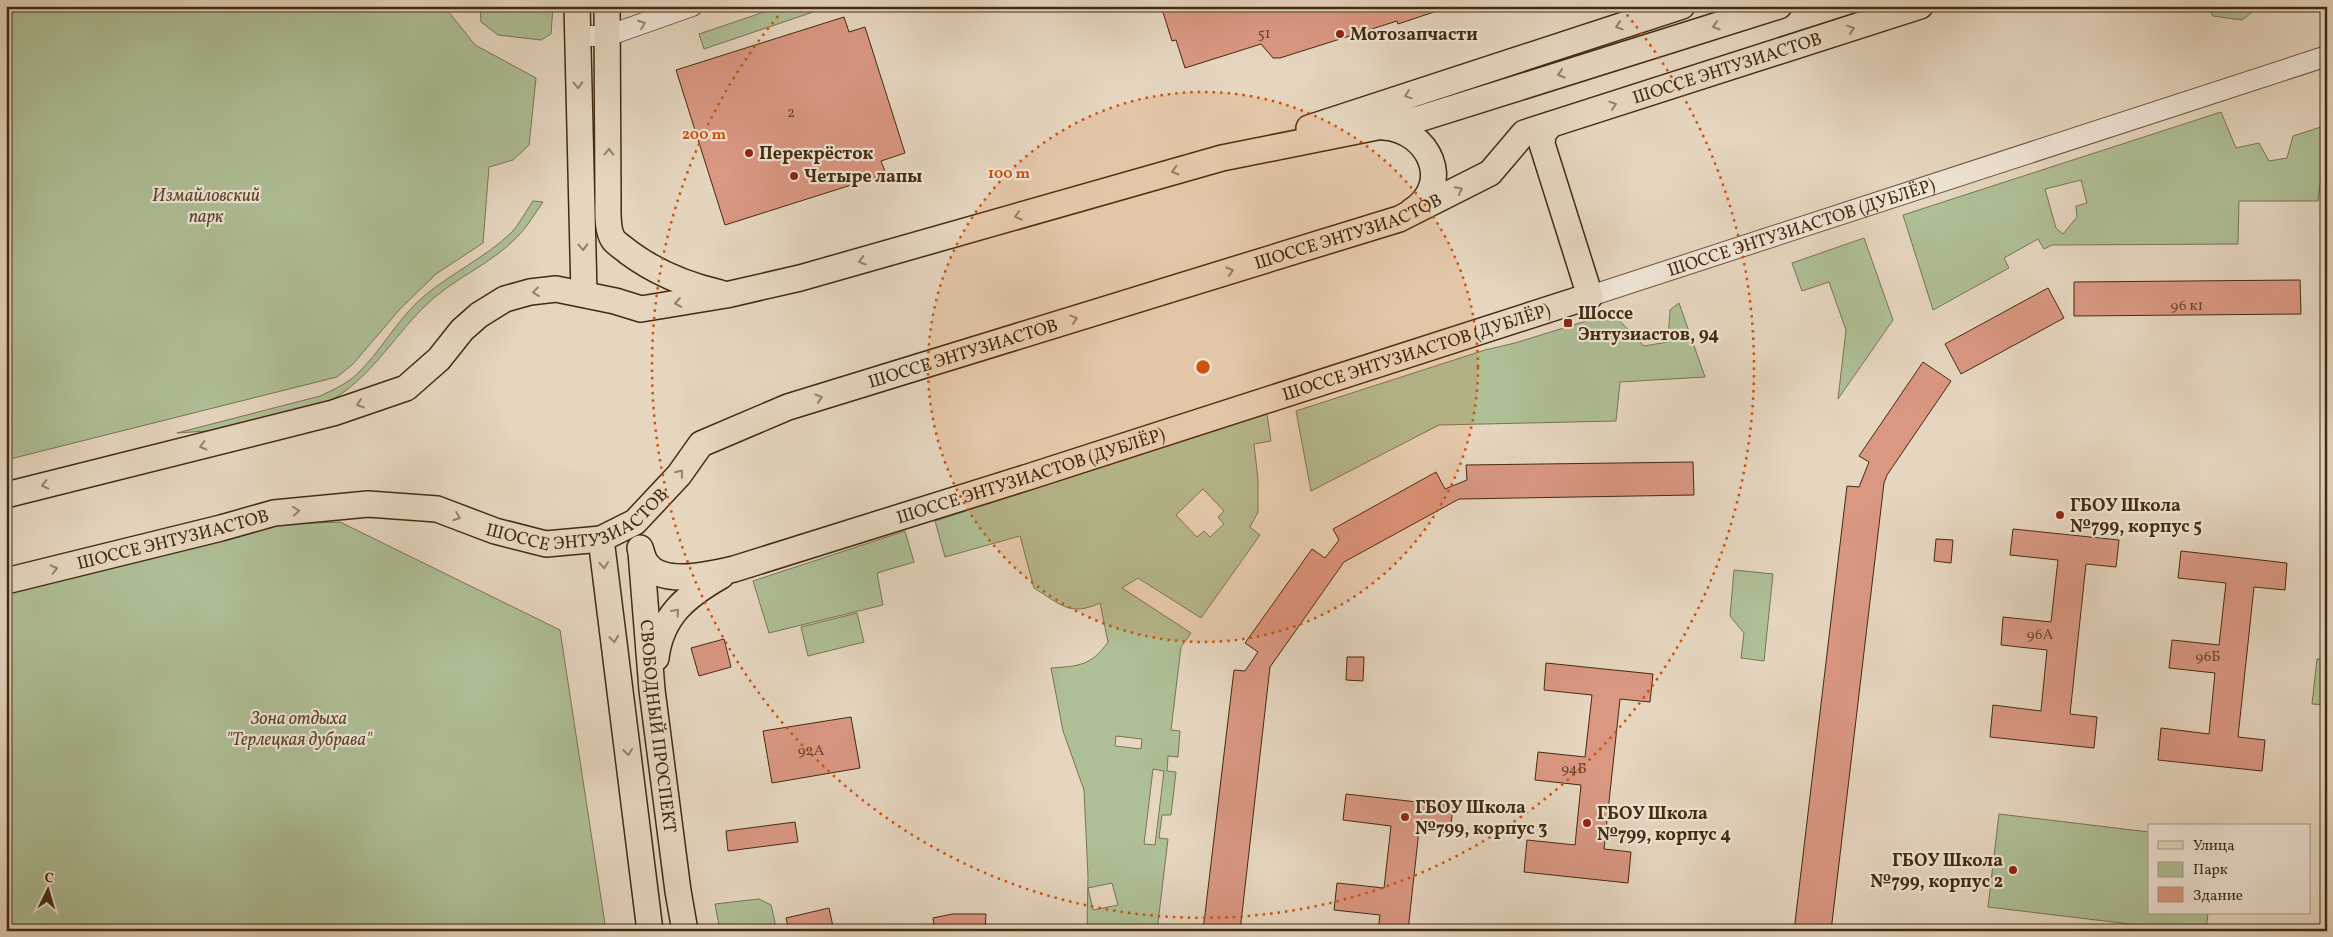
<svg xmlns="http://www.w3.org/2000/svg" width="2333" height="937" viewBox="0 0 2333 937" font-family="Vollkorn,serif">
<rect width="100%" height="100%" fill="#e6d6bf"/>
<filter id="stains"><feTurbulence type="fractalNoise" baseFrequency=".004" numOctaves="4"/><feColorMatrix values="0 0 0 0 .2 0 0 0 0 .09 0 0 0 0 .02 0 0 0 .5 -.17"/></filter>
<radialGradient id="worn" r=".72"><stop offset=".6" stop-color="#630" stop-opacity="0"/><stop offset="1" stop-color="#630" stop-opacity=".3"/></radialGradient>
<path fill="#afbf96" stroke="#797552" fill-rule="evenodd" d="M6 6H444L475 45 536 78 529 145 513 160 489 167 483 243 436 274 401 308 353 364 337 377 6 460Z
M480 6H553L551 34 541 40 498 35 481 22Z
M782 6H821L822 9 704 49 699 34Z
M2207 6H2260L2242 20 2213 16Z
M2221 112 2236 148 2259 143 2269 161 2287 158 2293 136 2327 125 2318 201H2239L2238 244 2052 245 2044 249 2038 239 2004 258 2009 268 1933 310 1903 215ZM2081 180 2087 203 2076 206 2077 217 2063 234 2056 228 2045 189Z
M533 201 543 202C535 213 528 226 518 236 491 265 451 279 423 308 391 340 369 380 328 402L222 430 177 433 320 396C333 390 346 384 356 375 381 352 397 319 423 297 451 273 485 258 512 232 520 223 526 211 533 201Z
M1864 238 1893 320 1838 399 1846 330 1829 282 1802 291 1792 263Z
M1679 303 1705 377 1620 382 1616 421 1439 425 1311 491 1296 411 1485 350 1515 343 1612 313 1644 346 1668 342 1670 310Z
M1267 414 1271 441 1254 444 1258 479V512L1250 527 1260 535 1201 618 1138 578 1122 588 1191 633 1181 647 1171 730 1180 731 1178 757 1168 756 1167 771 1176 772 1171 815H1162L1159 838 1168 839 1157 931H1087L1088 877 1084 790 1063 731 1051 668C1079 666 1091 666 1108 642L1100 603C1070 617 1060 604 1034 588L1020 536 945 557 935 521ZM1203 489 1224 511 1218 517 1224 524 1210 537 1204 531 1197 537 1176 515ZM1116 736 1142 739 1141 749 1115 746ZM1153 769 1164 771 1155 845 1144 844ZM1112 883 1118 905 1093 910 1088 888Z
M340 522 560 630 606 931H6V592L283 524Z
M905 531 914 562 877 573 883 605 769 633 753 581Z
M1734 570 1773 574 1764 661 1741 658 1744 633 1730 616Z
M857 613 864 642 808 656 801 627Z
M2317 659 2327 660V705L2312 704Z
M1999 814 2149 832V913H2208L2206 931H2188L1988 907Z
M759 899 771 905 777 931H720L715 904Z"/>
<path fill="#da9782" stroke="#432b0e" d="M1161 6H1443V9L1398 24 1397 21 1280 58H1273L1261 44 1185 68 1176 40 1172 41Z
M844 17 849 32 865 27 905 153 881 161 886 174 725 225 676 70Z
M2300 280 2301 314 2074 316V282Z
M2048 288 2064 318 1961 374 1945 344Z
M1923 362 1951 381 1887 475 1884 483 1831 931H1794L1847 486 1859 487 1869 462 1859 456Z
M1693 462 1694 495 1459 499 1344 562 1270 667 1240 931H1203L1234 670 1245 671 1258 652 1245 643 1312 549 1325 558 1339 540 1333 529 1436 472 1445 489 1467 480 1466 465Z
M2013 529 2119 540 2116 567 2086 564 2070 714 2097 717 2094 748 1990 737 1993 705 2041 711 2047 650 2001 645 2003 617 2051 622 2058 560 2010 555Z
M1936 539 1953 540 1951 563 1934 561Z
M2181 551 2287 563 2285 590 2254 587 2238 737 2265 740 2262 771 2158 760 2161 728 2209 734 2215 673 2169 668 2172 640 2219 645 2226 583 2178 578Z
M724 639 731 667 699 676 691 648Z
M1347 657H1364L1363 681 1346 680Z
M1546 663 1653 674 1650 702 1620 699 1604 849 1631 852 1628 883 1524 872 1527 840 1575 845 1581 785 1535 780 1538 752 1585 757 1592 695 1544 690Z
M851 717 860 768 772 783 763 731Z
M1346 794 1453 806 1450 833 1419 830 1408 931H1378L1380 915 1334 910 1337 883 1384 888 1391 826 1343 820Z
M795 822 798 842 728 851 726 831Z
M829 908 834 931H789L786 918Z
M952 914H986L985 931H935L933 918Z"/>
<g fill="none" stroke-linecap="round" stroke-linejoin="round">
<defs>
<g id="minor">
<path d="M577 36H607L692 6"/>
<path id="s1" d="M1590 296 2327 56"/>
</g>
<g id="major">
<path d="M577 6 584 294"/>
<path d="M607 6 608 201C608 212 607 230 613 239 616 244 624 248 628 252 656 273 686 285 720 293"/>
<path d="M1384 127C1429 130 1454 184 1412 211"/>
<path d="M1309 128 1682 6"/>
<path d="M6 495 333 413 406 388 439 359 462 330 479 315 505 299 530 292 556 289 615 301 641 309 726 295 800 278 1222 158 1422 118 1779 6"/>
<path d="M601 539 650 931"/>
<path id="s2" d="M640 548C642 553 643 559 646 563 662 587 711 574 734 569L1028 477 1590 296 1542 144 1543 134 1550 125"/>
<path id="s3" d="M641 552 652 690 678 891 685 931"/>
<path id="s4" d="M6 581 221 528 274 513 368 504 437 509 495 531 546 544 601 539 635 522 679 475 701 444 788 407 1399 219 1490 173 1524 133 1920 6"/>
<path d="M656 658C661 616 686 596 721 576"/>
</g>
</defs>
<use href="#minor" stroke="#6c563a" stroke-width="22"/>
<use href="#major" stroke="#432b0e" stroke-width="28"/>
<use href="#minor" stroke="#efe4d5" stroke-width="20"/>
<use href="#major" stroke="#e6d6bf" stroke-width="25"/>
</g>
<defs><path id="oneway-chevron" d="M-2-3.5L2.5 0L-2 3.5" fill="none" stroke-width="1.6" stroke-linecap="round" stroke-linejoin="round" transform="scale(1.25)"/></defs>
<use stroke="#998872" href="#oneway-chevron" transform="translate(642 24) rotate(-20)"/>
<g stroke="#948066">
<use href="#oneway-chevron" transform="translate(1619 26) rotate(162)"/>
<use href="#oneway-chevron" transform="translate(1716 26) rotate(163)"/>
<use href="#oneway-chevron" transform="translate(1851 29) rotate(-18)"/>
<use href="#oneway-chevron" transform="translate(1561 74) rotate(163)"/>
<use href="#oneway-chevron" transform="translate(578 85) rotate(88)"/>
<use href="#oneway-chevron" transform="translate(1408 95) rotate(161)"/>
<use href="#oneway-chevron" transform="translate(1613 105) rotate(-18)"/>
<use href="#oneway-chevron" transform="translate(609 152) rotate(-89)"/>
<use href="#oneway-chevron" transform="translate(1175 171) rotate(164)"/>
<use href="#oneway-chevron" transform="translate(1459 190) rotate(-28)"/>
<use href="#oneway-chevron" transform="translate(1018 216) rotate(164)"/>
<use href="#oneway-chevron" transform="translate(583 247) rotate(88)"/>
<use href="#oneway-chevron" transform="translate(862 261) rotate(164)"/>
<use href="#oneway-chevron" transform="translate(1230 271) rotate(-17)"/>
<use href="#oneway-chevron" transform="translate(536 292) rotate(173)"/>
<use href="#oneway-chevron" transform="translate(678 303) rotate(171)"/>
<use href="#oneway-chevron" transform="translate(1074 319) rotate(-17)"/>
<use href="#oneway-chevron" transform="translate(819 398) rotate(-17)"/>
<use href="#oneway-chevron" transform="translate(360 404) rotate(161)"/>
<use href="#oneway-chevron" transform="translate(203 446) rotate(166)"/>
<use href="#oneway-chevron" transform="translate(680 473) rotate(-52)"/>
<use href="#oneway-chevron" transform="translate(45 485) rotate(166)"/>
<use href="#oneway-chevron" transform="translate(296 511) rotate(-5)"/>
<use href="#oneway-chevron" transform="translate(457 517) rotate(20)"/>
<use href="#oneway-chevron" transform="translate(604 565) rotate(84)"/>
<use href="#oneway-chevron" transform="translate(54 569) rotate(-14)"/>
<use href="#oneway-chevron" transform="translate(676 612) rotate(-48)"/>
<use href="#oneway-chevron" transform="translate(614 639) rotate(82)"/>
<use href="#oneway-chevron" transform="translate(628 752) rotate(83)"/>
</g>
<circle cx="1203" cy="367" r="275" fill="#cf520c" fill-opacity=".12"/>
<g fill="none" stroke="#cf520c" stroke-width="2.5" stroke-dasharray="2.5 5">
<circle cx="1203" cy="367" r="275"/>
<path d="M1622 9A551 551 0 1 1 784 9"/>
</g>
<g fill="#8f2418" stroke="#efe4d5" stroke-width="2">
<circle cx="1340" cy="34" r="5"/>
<circle cx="749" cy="153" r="5"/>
<circle cx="794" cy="176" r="5"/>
<rect x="1563" y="318" width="10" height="10" rx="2.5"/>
<circle cx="2060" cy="515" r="5"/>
<circle cx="1405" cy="817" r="5"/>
<circle cx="1587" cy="823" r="5"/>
<circle cx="2013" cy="870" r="5"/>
</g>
<g text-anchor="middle" stroke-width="4.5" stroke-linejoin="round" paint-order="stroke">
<g font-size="15" fill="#69462b">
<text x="1264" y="38">51</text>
<text x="791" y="117">2</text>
<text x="2187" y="310">96 к1</text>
<text x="2040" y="639">96А</text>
<text x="2208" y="661">96Б</text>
<text x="811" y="755">92А</text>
<text x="1574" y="773">94Б</text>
</g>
<g font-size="18" font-weight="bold" fill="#432b0e" stroke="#efe4d5" text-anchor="start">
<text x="1350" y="40">Мотозапчасти</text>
<text x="759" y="159">Перекрёсток</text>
<text x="804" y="182">Четыре лапы</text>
<text x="1578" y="319">Шоссе<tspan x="1578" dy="21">Энтузиастов, 94</tspan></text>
<text x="2070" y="511">ГБОУ Школа<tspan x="2070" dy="21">№799, корпус 5</tspan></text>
<text x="1415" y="813">ГБОУ Школа<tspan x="1415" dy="21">№799, корпус 3</tspan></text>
<text x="1597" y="819">ГБОУ Школа<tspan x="1597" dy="21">№799, корпус 4</tspan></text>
<text x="2003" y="866" text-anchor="end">ГБОУ Школа<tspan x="2003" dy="21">№799, корпус 2</tspan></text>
</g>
<g font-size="18" fill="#432b0e" stroke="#efe4d5">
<text dy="6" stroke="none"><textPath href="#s4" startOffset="1852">ШОССЕ ЭНТУЗИАСТОВ</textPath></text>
<text dy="6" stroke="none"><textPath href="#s1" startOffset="222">ШОССЕ ЭНТУЗИАСТОВ (ДУБЛЁР)</textPath></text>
<text dy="6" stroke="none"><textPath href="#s4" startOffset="1432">ШОССЕ ЭНТУЗИАСТОВ</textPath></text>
<text dy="6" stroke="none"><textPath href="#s2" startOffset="825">ШОССЕ ЭНТУЗИАСТОВ (ДУБЛЁР)</textPath></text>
<text dy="6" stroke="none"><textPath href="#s4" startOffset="1028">ШОССЕ ЭНТУЗИАСТОВ</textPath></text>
<text dy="6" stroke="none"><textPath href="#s2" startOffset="420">ШОССЕ ЭНТУЗИАСТОВ (ДУБЛЁР)</textPath></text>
<text dy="6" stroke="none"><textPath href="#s4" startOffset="592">ШОССЕ ЭНТУЗИАСТОВ</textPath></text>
<text dy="6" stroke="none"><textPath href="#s4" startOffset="172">ШОССЕ ЭНТУЗИАСТОВ</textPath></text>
<text dy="6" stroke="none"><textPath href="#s3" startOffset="175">СВОБОДНЫЙ ПРОСПЕКТ</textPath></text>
</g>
<g font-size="18" font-style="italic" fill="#594929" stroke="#efe4d5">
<text x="206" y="201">Измайловский<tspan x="206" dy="21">парк</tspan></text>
<text x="299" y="724">Зона отдыха<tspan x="299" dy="21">"Терлецкая дубрава"</tspan></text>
</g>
</g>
<circle cx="1203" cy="367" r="8" fill="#cf520c" stroke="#efe4d5" stroke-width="2.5"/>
<g font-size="15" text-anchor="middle" font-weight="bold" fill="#cf520c" stroke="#efe4d5" stroke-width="4.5" stroke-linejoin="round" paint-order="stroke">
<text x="704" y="139">200 m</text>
<text x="1009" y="178">100 m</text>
</g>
<rect width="2333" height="937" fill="none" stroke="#e6d6bf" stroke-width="25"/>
<rect x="8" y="8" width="2318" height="922" fill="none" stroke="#432b0e" stroke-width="2.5"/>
<rect x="12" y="12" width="2308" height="912" fill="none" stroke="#432b0e"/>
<rect x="2148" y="824" width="162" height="90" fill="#efe4d5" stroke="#aa9a85"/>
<rect x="2158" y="841" width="25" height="8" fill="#e6d6bf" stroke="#aa9a85"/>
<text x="2193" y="850" font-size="15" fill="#432b0e">Улица</text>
<rect x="2158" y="862" width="25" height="15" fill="#afbf96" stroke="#aa9a85"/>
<text x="2193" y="874" font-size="15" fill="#432b0e">Парк</text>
<rect x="2158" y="887" width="25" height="15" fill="#da9782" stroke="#aa9a85"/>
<text x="2193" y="900" font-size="15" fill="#432b0e">Здание</text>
<g transform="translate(48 890) rotate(5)" stroke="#efe4d5" stroke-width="4" paint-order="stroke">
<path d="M0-4L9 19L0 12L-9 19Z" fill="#432b0e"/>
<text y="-8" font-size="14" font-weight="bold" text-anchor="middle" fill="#432b0e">С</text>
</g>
<rect width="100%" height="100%" filter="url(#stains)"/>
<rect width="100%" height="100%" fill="url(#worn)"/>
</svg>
